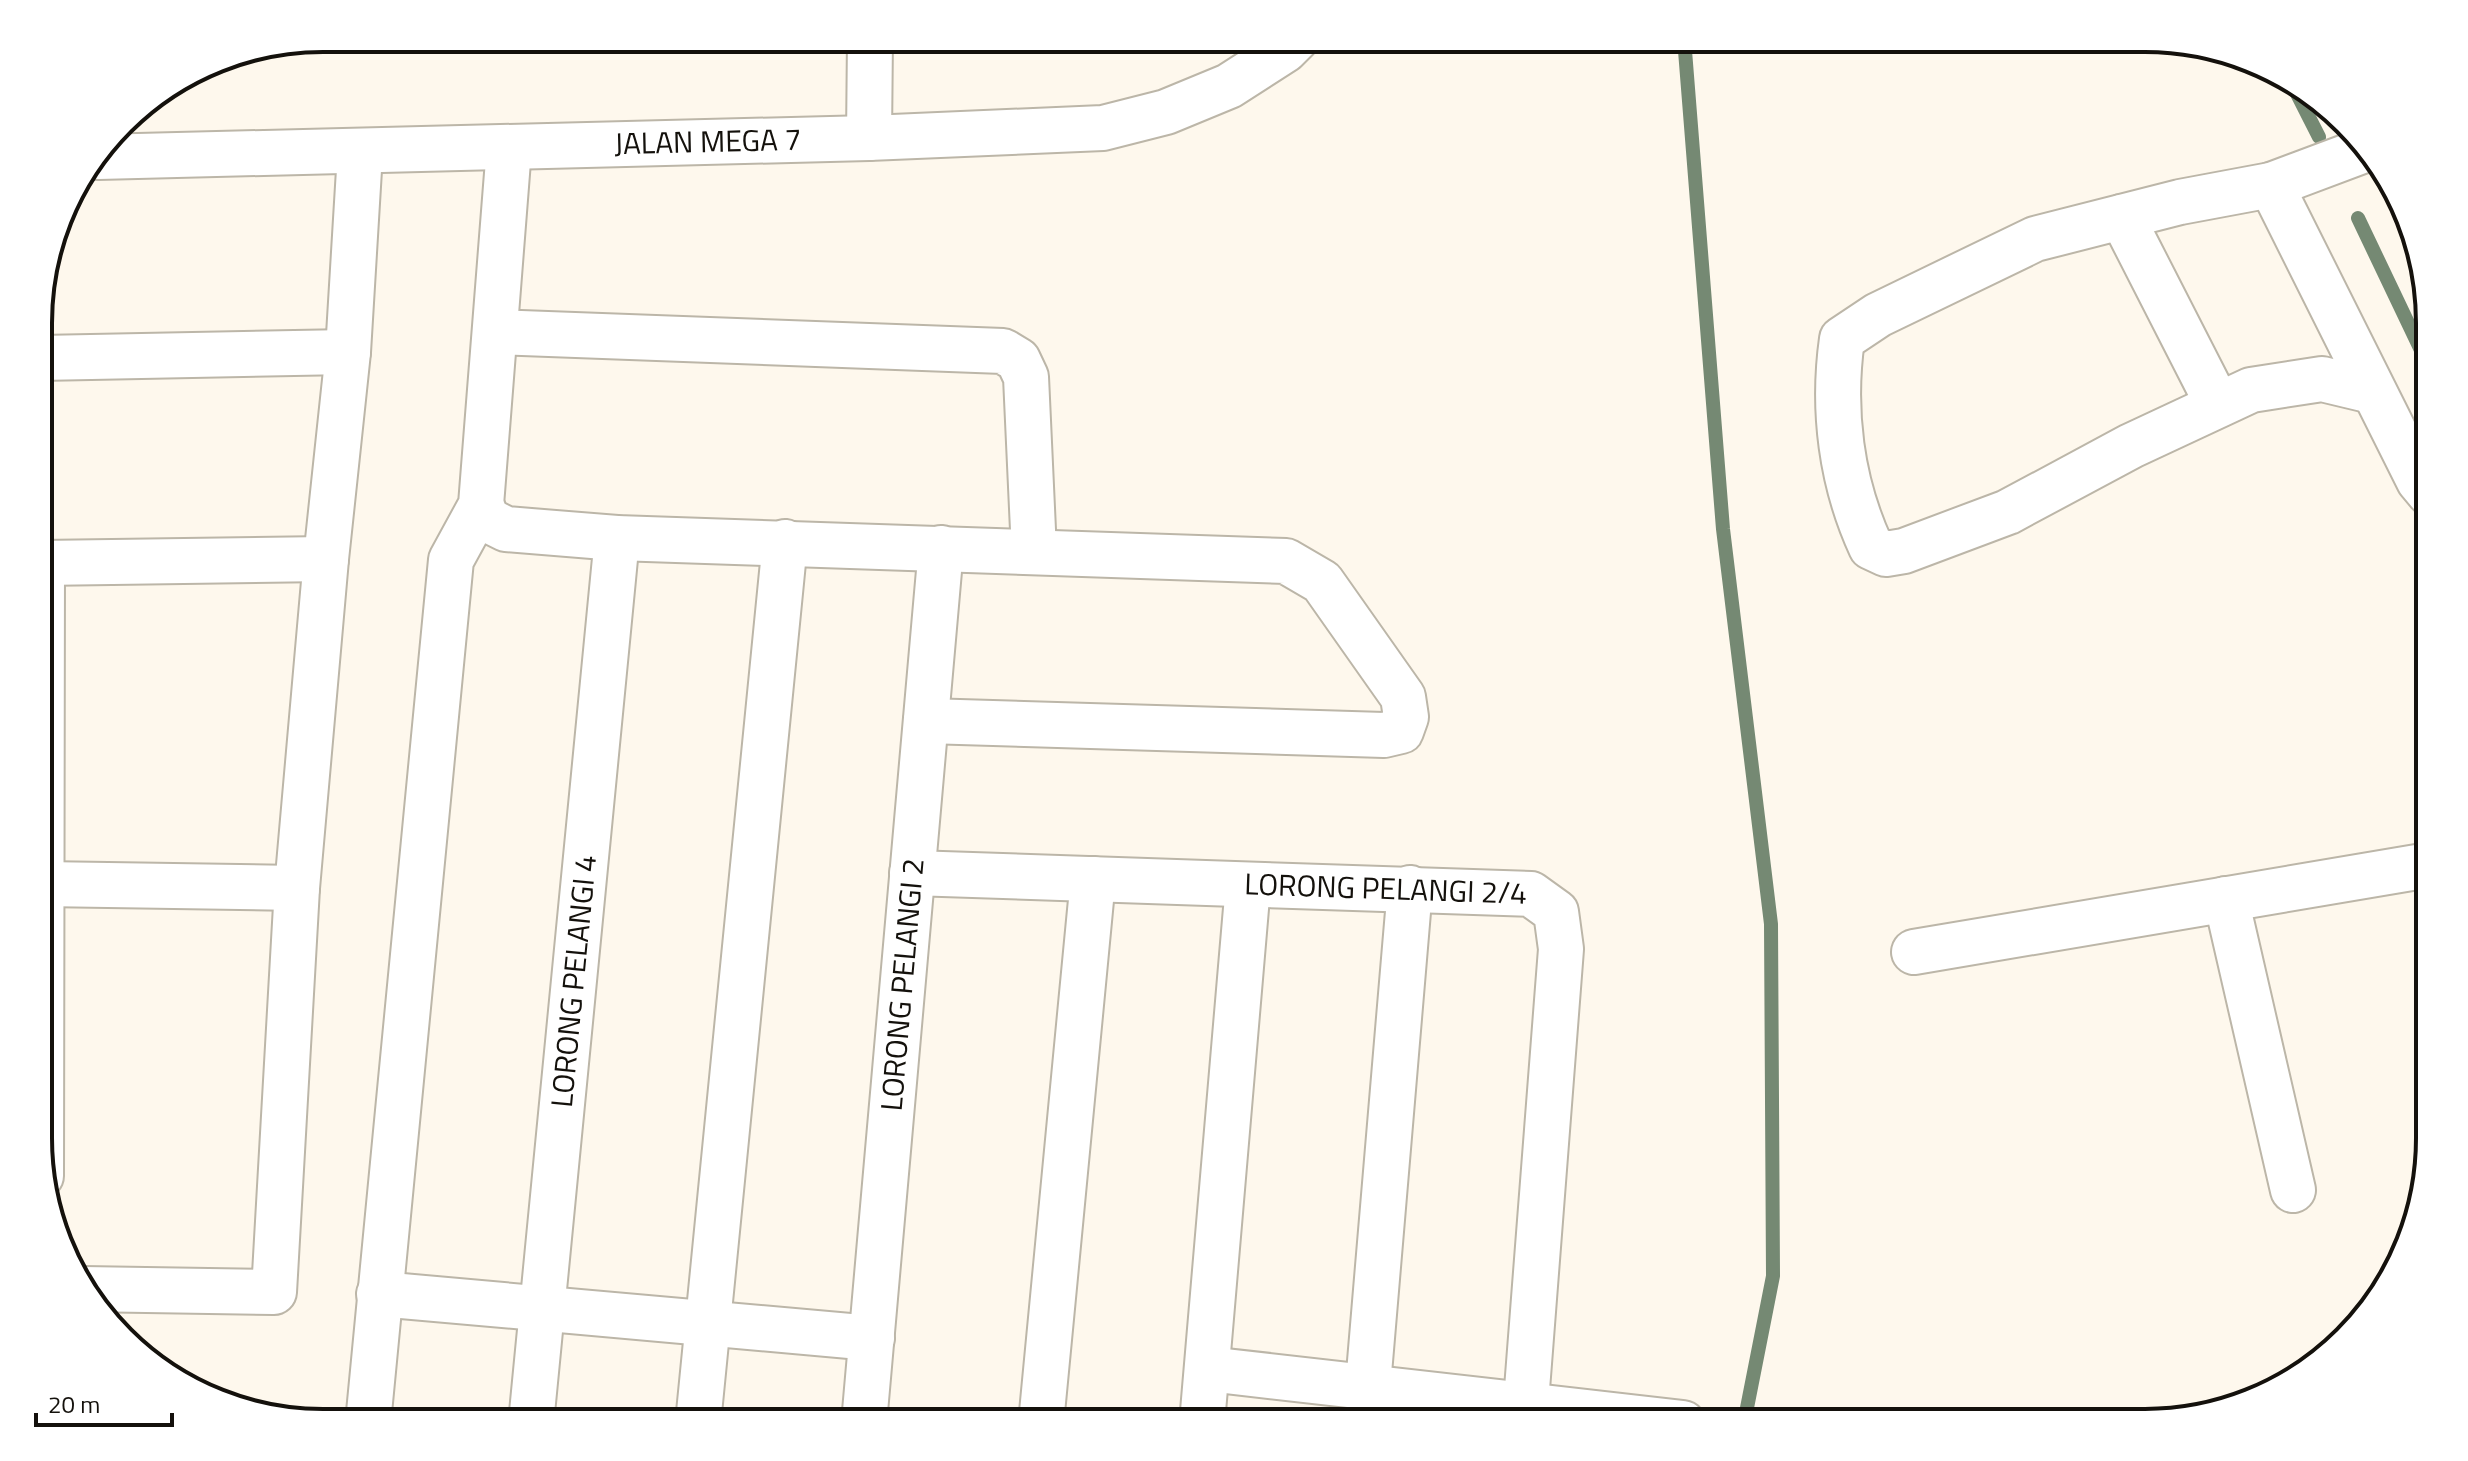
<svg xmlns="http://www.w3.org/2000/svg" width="2468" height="1461" viewBox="0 0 2468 1461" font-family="'Titillium Web',sans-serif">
<rect width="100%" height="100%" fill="#fef8ed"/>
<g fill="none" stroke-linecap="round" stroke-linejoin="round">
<path stroke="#758973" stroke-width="14" d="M1684 38 1723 529 1771 924 1773 1276 1744 1423
M2288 76 2319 137
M2358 218 2429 367"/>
<defs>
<g id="minor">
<path d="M869 138 870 38"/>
<path d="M2362 151 2271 185 2180 202 2035 239 1878 315 1842 339C1832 410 1841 482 1871 547L1886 554 1904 551 2008 512 2131 446 2251 390 2322 379 2372 391"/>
<path id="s1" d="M98 157 869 138 1103 128 1166 112 1229 86 1285 50 1297 38"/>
<path d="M2271 185 2419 481 2429 493"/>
<path d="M2122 217 2218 405"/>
<path d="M495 332 1003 351 1018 360 1026 377 1034 552"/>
<path d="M40 358 348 352"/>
<path d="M481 505 488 520 506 529 617 538 1286 561 1322 582 1403 697 1406 717 1401 731 1384 735 926 721"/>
<path d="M40 563 326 559"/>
<path id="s2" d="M912 873 1531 894 1556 912 1561 949 1526 1402"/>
<path d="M42 884 297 888"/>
<path d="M2226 899 2293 1190"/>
<path d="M1914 952 2429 865"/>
<path d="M41 1176 42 563"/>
<path d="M83 1289 274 1292 297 888 326 559 348 352 360 153"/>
<path d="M379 1294 872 1338"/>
<path d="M1208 1369 1683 1423"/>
<path d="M1368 1385 1410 888"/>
<path d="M368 1423 451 560 481 505 509 148"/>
<path id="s3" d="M531 1423 617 538"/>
<path d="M698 1423 785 542"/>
<path id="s4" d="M864 1423 941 548"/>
<path d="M1041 1423 1093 879"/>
<path d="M1202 1423 1248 885"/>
</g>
</defs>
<use href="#minor" stroke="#bcb6a8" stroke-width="48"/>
<use href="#minor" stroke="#fff" stroke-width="44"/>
</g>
<g text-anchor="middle" stroke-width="7" stroke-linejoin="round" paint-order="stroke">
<g font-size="30" fill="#14110c" stroke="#fff">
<text dy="10" stroke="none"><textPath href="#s1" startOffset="610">JALAN MEGA 7</textPath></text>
<text dy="10" stroke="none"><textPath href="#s2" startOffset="474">LORONG PELANGI 2/4</textPath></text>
<text dy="10" stroke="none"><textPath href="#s3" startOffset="444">LORONG PELANGI 4</textPath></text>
<text dy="10" stroke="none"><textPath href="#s4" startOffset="440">LORONG PELANGI 2</textPath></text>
</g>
</g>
<path d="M0 0H2468V1461H0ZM323 52H2145A271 271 0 0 1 2416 323V1138A271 271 0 0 1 2145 1409H323A271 271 0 0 1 52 1138V323A271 271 0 0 1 323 52Z" fill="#fff" fill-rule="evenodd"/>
<path fill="none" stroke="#14110c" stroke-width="4" d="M323 52H2145A271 271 0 0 1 2416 323V1138A271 271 0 0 1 2145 1409H323A271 271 0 0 1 52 1138V323A271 271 0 0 1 323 52Z"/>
<path d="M36 1413v12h136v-12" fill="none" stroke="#14110c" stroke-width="4"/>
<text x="48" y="1413" font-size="24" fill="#14110c" stroke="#ffffff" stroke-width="6" paint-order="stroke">20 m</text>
</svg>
